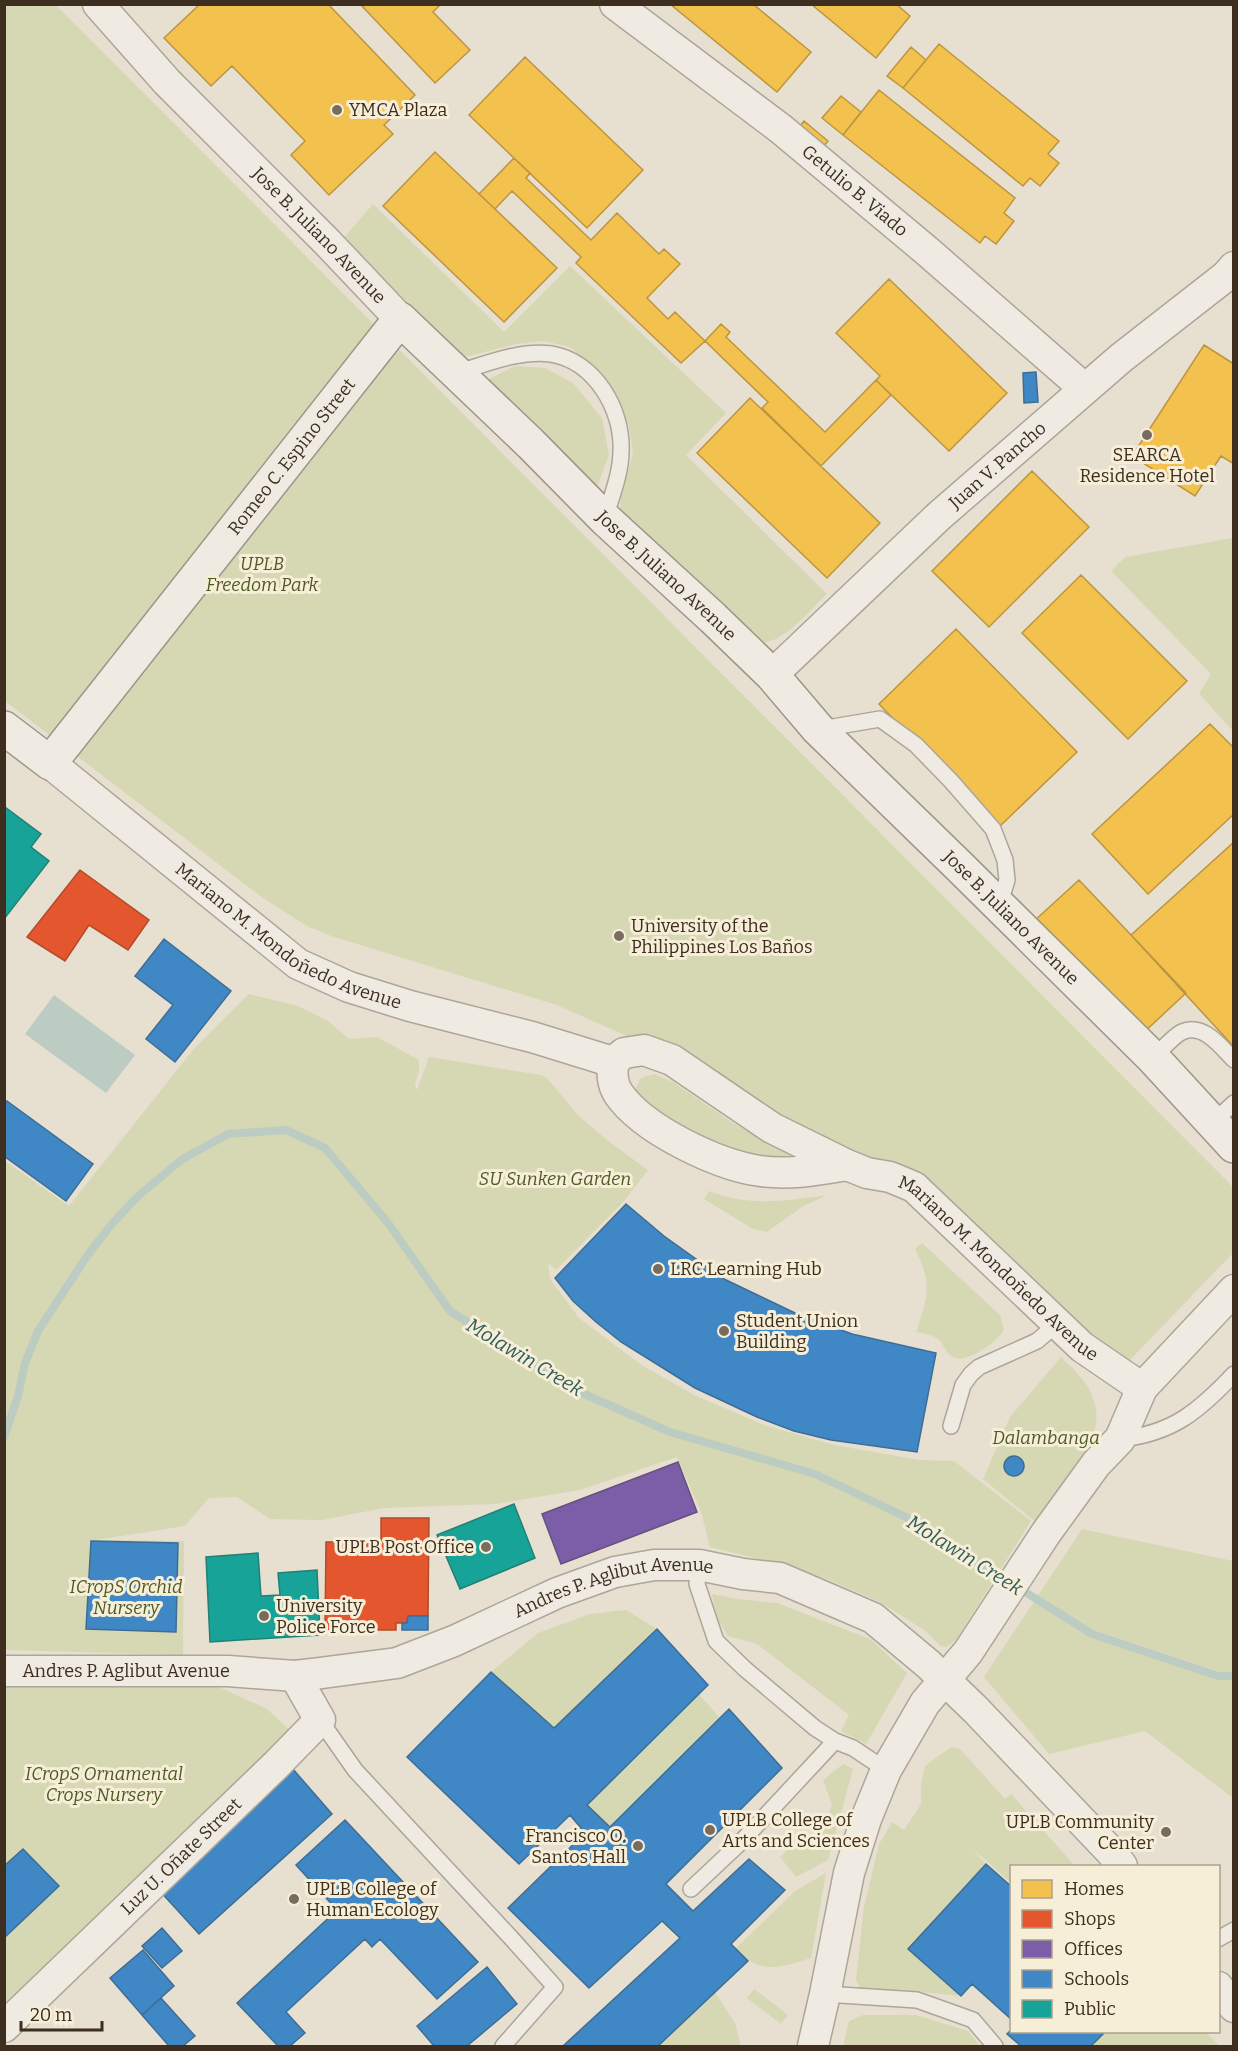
<svg xmlns="http://www.w3.org/2000/svg" width="1238" height="2051" viewBox="0 0 1238 2051" font-family="Bitter,serif">
<rect width="100%" height="100%" fill="#e7e0d1"/>
<path fill="#d6d7b3" d="M4 5H56L1233 1187V1253L1129 1361 1122 1365 911 1180 826 1154 665 1053 557 1005 331 936 307 926 263 898 5 701Z
M373 204 504 332 570 266 726 413 686 455 827 594C812 608 787 639 766 642 761 643 755 642 751 641L619 517 621 497 633 453 629 426 620 403 607 380 570 347 543 341 516 344 465 357 342 240Z
M515 366 545 368 573 383 602 418 609 455 595 492 485 381Z
M1233 538H1234L1233 731 1199 694 1211 674 1111 571 1125 557Z
M249 994 298 1006 328 1021 349 1039 377 1037 419 1060V1071L415 1085 417 1090 429 1057 541 1075 547 1078 578 1115 608 1141 648 1170 623 1202 556 1270 548 1263 550 1279 579 1318 640 1364 694 1395 764 1425 834 1445 920 1460 954 1461 1031 1521 956 1640 946 1647 941 1646 924 1630 880 1602 829 1580 784 1565 710 1547 701 1512 677 1457 580 1490 494 1504 384 1508 322 1520 270 1519 237 1497 209 1498 185 1526 96 1540 184 1541 183 1655 5 1650V1161L69 1206 193 1050Z
M654 1074 673 1082 733 1123 789 1154 793 1160 778 1165 685 1132 637 1098 635 1089 641 1078Z
M709 1191C751 1207 784 1201 827 1195L802 1207 767 1232 753 1229 704 1199Z
M922 1243 1000 1315 1004 1330C998 1341 966 1365 953 1357 947 1354 945 1348 942 1343 936 1335 926 1334 916 1332 928 1296 933 1284 915 1249Z
M1061 1357C1069 1365 1079 1374 1086 1384 1109 1420 1090 1446 1070 1477 1059 1493 1049 1508 1038 1524L983 1479 1010 1417Z
M1082 1529 1233 1561V1798L1145 1731 1049 1754 984 1677Z
M712 1594 738 1599 777 1603 870 1639 907 1673 866 1744 841 1731 849 1715 757 1644 728 1636 716 1617Z
M626 1610 657 1629 554 1728 491 1672 538 1633 590 1614Z
M106 1683 212 1684 267 1709 295 1735 5 2020V1687Z
M699 1694 720 1718 610 1827 587 1805Z
M951 1747 960 1749 1005 1799 1011 1794 1075 1866H1012L1011 1883 972 1848 986 1864 908 1949 961 1996 901 1990 883 1994 861 1990 856 1980 864 1907 879 1844 892 1822 904 1830 921 1804V1784L925 1766Z
M843 1764 853 1769 828 1860 796 1877 780 1857 796 1842 814 1849 832 1805 823 1780Z
M826 1873 811 1958C779 1968 762 1975 735 1949L795 1891Z
M754 1989 788 2015 781 2024 747 1998Z
M715 1992 735 2023 741 2046H658Z
M863 2015H916L968 2031 980 2046H843L849 2021Z
M1105 2032H1206L1219 2046H1091Z"/>
<path fill="#bcccc2" d="M54 995 135 1055 106 1093 25 1034Z"/>
<path fill="#f2c14e" stroke="#bc9540" stroke-width="1.5" d="M200 4H328L415 95 384 125 393 134 329 195 291 155 305 141 232 66 211 86 164 38Z
M360 4H441L433 12 470 50 435 83Z
M670 4H753L811 52 777 92Z
M811 4H896L910 16 876 58Z
M939 44 1059 141 1048 154 1059 163 1040 186 1030 178 1023 186 903 88Z
M911 47 926 60 903 88 887 76Z
M525 57 643 170 587 228 469 115Z
M879 90 1015 198 1004 213 1014 221 996 244 985 236 980 243 843 135Z
M841 96 861 112 843 135 822 118Z
M804 121 828 141 817 154 793 134Z
M435 152 557 268 504 322 383 206Z
M514 158 530 173 526 178 591 240 617 213 659 254 664 249 680 264 647 298 668 319 675 312 705 341 681 363 576 263 581 257 512 191 495 209 479 194Z
M889 279 1007 393 949 451 876 380 880 376 836 333Z
M721 324 730 332 726 337 825 432 876 380 891 395 821 466 762 408 768 402 705 341Z
M1204 345 1234 364V464L1221 456 1195 496 1132 456Z
M750 398 880 523 827 578 697 453Z
M1032 471 1089 527 989 627 932 571Z
M1081 575 1187 681 1128 739 1022 633Z
M956 629 1077 752 999 827 879 704Z
M1210 724 1234 748V814L1148 894 1092 834Z
M1234 842V1047L1131 935Z
M1079 880 1186 993 1140 1036 1033 922Z"/>
<path fill="#e4572e" stroke="#b24b2a" stroke-width="1.5" d="M80 870 149 920 128 950 89 925 65 961 27 937Z
M381 1518H429L428 1616H408L407 1623H396V1630H325L326 1542H381Z"/>
<path fill="#7b5ea7" stroke="#68507e" stroke-width="1.5" d="M678 1462 697 1512 561 1564 542 1514Z"/>
<path fill="#3f88c5" stroke="#3e6d94" stroke-width="1.5" d="M1036 372 1038 402 1024 403 1023 373Z
M164 939 231 991 175 1062 146 1039 173 1005 135 976Z
M7 1101 93 1164 66 1201 4 1156V1104Z
M626 1204 664 1236 724 1279 795 1313 852 1334 936 1353 917 1452 831 1440 794 1431 757 1417 695 1388 621 1342 596 1322 573 1301 555 1278Z
M1004 1466a10 10 0 1 1 20 0a10 10 0 1 1-20 0Z
M91 1541 178 1543 176 1632 86 1629Z
M408 1616H428V1630H402V1623H407Z
M657 1629 708 1685 587 1805 610 1827 729 1709 782 1768 666 1884 693 1911 749 1859 785 1890 731 1944 748 1961 658 2046H563L680 1938 662 1921 589 1988 508 1908 585 1833 570 1815 519 1864 407 1757 491 1672 554 1728Z
M292 1768 332 1814 199 1934 159 1890Z
M345 1820 478 1962 437 1999 380 1939 372 1947 365 1939 286 2012 305 2033 290 2046H278L237 2003 337 1910 296 1865Z
M23 1849 59 1886 4 1938V1866Z
M986 1864 1012 1887V2020L972 1984 961 1996 908 1949Z
M162 1928 182 1951 162 1968 142 1946Z
M143 1950 174 1986 142 2015 110 1978Z
M487 1967 517 2004 467 2046H434L417 2026Z
M161 1998 195 2036 183 2046H169L142 2015Z
M1012 2029V2032H1105L1091 2046H1021L1007 2034Z"/>
<path fill="#17a398" stroke="#228074" stroke-width="1.5" d="M5 807 41 834 31 847 49 861 4 919Z
M514 1504 535 1558 460 1589 437 1535Z
M258 1553 261 1596 280 1595 278 1573 317 1570 320 1635 210 1642 206 1557Z"/>
<g fill="none" stroke-linecap="round" stroke-linejoin="round">
<path stroke="#bcccc2" stroke-width="8" d="M4 1437 18 1396 25 1363 38 1331 87 1256 110 1226 137 1197 181 1160 228 1134 286 1130 325 1148 388 1223 450 1311 573 1389 670 1432 815 1474 906 1517 1092 1634 1218 1676H1234"/>
<defs>
<path id="lane" d="M456 373C486 364 519 350 551 354 595 361 623 410 621 451 621 474 611 497 605 519
M821 729 880 719 916 745 951 781 993 829 1005 860 1007 880 999 906
M1153 1058C1160 1052 1173 1036 1182 1032 1203 1022 1221 1047 1234 1060
M1212 1123 1234 1103
M951 1426 963 1385 971 1374 979 1367 1037 1341 1058 1323
M1120 1439C1172 1434 1199 1411 1234 1374
M699 1565 697 1584 716 1641 745 1669 815 1728 835 1741 853 1748 886 1770
M320 1720 355 1770 513 1940 555 1987 503 2046
M691 1889 741 1842 835 1741
M1218 1939 1234 1930
M825 1994 917 2000 973 2020 995 2046"/>
<g id="street">
<path id="s1" d="M98 4 167 82 327 242 400 319"/>
<path id="s2" d="M615 4 781 129 927 251 1085 389"/>
<path id="s3" d="M772 675 939 516 1121 358 1226 276 1234 267"/>
<path id="s4" d="M50 763 298 964 349 987 410 1006 532 1037 613 1062"/>
<path id="s5" d="M847 1165C818 1170 790 1175 760 1171 718 1165 643 1130 618 1093 612 1083 612 1074 613 1062L624 1053 644 1050 672 1060 772 1128 847 1165 867 1173 890 1177 914 1187 1082 1347 1142 1388"/>
<path id="s6" d="M4 1671H228L295 1676 321 1673 397 1663 454 1641 557 1593 615 1572 654 1565H699L743 1574 780 1578 873 1618 928 1664 975 1709 1112 1853 1122 1866"/>
<path d="M1218 1987 1234 2007"/>
<path id="s7" d="M4 2027 276 1765 320 1720 295 1676"/>
<path d="M813 2046 825 1994 849 1873 866 1819 886 1770 925 1703 968 1652 1046 1533 1096 1464 1120 1439 1142 1388 1234 1290"/>
</g>
<g id="secondary">
<path id="s8" d="M4 728 50 763 400 319 531 444 605 519 713 618 772 675 818 729 959 866 1153 1058 1234 1146"/>
</g>
</defs>
<use href="#lane" stroke="#ada599" stroke-width="18"/>
<use href="#street" stroke="#ada599" stroke-width="33"/>
<use href="#secondary" stroke="#9c958a" stroke-width="36"/>
<use href="#lane" stroke="#efebe3" stroke-width="15"/>
<use href="#street" stroke="#efebe3" stroke-width="30"/>
<use href="#secondary" stroke="#efebe3" stroke-width="33"/>
</g>
<g fill="#786c5e" stroke="#f7eed8" stroke-width="2">
<circle cx="337" cy="110" r="6"/>
<circle cx="1147" cy="435" r="6"/>
<circle cx="619" cy="936" r="6"/>
<circle cx="658" cy="1269" r="6"/>
<circle cx="724" cy="1331" r="6"/>
<circle cx="486" cy="1547" r="6"/>
<circle cx="264" cy="1616" r="6"/>
<circle cx="710" cy="1830" r="6"/>
<circle cx="1166" cy="1832" r="6"/>
<circle cx="638" cy="1846" r="6"/>
<circle cx="294" cy="1899" r="6"/>
</g>
<g text-anchor="middle" stroke-width="6" stroke-linejoin="round" paint-order="stroke">
<g font-size="18" fill="#3d2e20" stroke="#f7eed8" text-anchor="start">
<text x="349" y="116">YMCA Plaza</text>
<text x="1147" y="461" text-anchor="middle">SEARCA<tspan x="1147" dy="21">Residence Hotel</tspan></text>
<text x="631" y="932">University of the<tspan x="631" dy="21">Philippines Los Baños</tspan></text>
<text x="670" y="1275">LRC Learning Hub</text>
<text x="736" y="1327">Student Union<tspan x="736" dy="21">Building</tspan></text>
<text x="474" y="1553" text-anchor="end">UPLB Post Office</text>
<text x="276" y="1612">University<tspan x="276" dy="21">Police Force</tspan></text>
<text x="722" y="1826">UPLB College of<tspan x="722" dy="21">Arts and Sciences</tspan></text>
<text x="1154" y="1828" text-anchor="end">UPLB Community<tspan x="1154" dy="21">Center</tspan></text>
<text x="626" y="1842" text-anchor="end">Francisco O.<tspan x="626" dy="21">Santos Hall</tspan></text>
<text x="306" y="1895">UPLB College of<tspan x="306" dy="21">Human Ecology</tspan></text>
</g>
<g font-size="18" fill="#3d2e20" stroke="#f7eed8">
<text dy="6" stroke="none"><textPath href="#s2" startOffset="304">Getulio B. Viado</textPath></text>
<text dy="6" stroke="none"><textPath href="#s1" startOffset="320">Jose B. Juliano Avenue</textPath></text>
<text dy="6" stroke="none"><textPath href="#s8" startOffset="448">Romeo C. Espino Street</textPath></text>
<text dy="6" stroke="none"><textPath href="#s3" startOffset="308">Juan V. Pancho</textPath></text>
<text dy="6" stroke="none"><textPath href="#s8" startOffset="993">Jose B. Juliano Avenue</textPath></text>
<text dy="6" stroke="none"><textPath href="#s8" startOffset="1479">Jose B. Juliano Avenue</textPath></text>
<text dy="6" stroke="none"><textPath href="#s4" startOffset="297">Mariano M. Mondoñedo Avenue</textPath></text>
<text dy="6" stroke="none"><textPath href="#s5" startOffset="741">Mariano M. Mondoñedo Avenue</textPath></text>
<text dy="6" stroke="none"><textPath href="#s6" startOffset="626">Andres P. Aglibut Avenue</textPath></text>
<text dy="6" stroke="none"><textPath href="#s6" startOffset="122">Andres P. Aglibut Avenue</textPath></text>
<text dy="6" stroke="none"><textPath href="#s7" startOffset="246">Luz U. Oñate Street</textPath></text>
</g>
<g font-size="18" font-style="italic" fill="#4d5a26" stroke="#f7eed8">
<text x="262" y="570">UPLB<tspan x="262" dy="21">Freedom Park</tspan></text>
<text x="555" y="1185">SU Sunken Garden</text>
<text x="1046" y="1444">Dalambanga</text>
<text x="126" y="1593">ICropS Orchid<tspan x="126" dy="21">Nursery</tspan></text>
<text x="104" y="1780">ICropS Ornamental<tspan x="104" dy="21">Crops Nursery</tspan></text>
</g>
<g font-size="20" font-style="italic" fill="#2f5d5a" stroke="#f7eed8">
<text transform="translate(525 1357) rotate(31)" y="7">Molawin Creek</text>
<text transform="translate(965 1555) rotate(32)" y="7">Molawin Creek</text>
</g>
</g>
<rect width="1238" height="2051" fill="none" stroke="#3d2e20" stroke-width="12"/>
<rect x="1010" y="1865" width="210" height="168" fill="#f7eed8" stroke="#ada18e" stroke-width="1.5"/>
<rect x="1022" y="1880" width="30" height="18" fill="#f2c14e" stroke="#ada18e" stroke-width="1.5"/>
<text x="1064" y="1895" font-size="18" fill="#3d2e20">Homes</text>
<rect x="1022" y="1910" width="30" height="18" fill="#e4572e" stroke="#ada18e" stroke-width="1.5"/>
<text x="1064" y="1925" font-size="18" fill="#3d2e20">Shops</text>
<rect x="1022" y="1940" width="30" height="18" fill="#7b5ea7" stroke="#ada18e" stroke-width="1.5"/>
<text x="1064" y="1955" font-size="18" fill="#3d2e20">Offices</text>
<rect x="1022" y="1970" width="30" height="18" fill="#3f88c5" stroke="#ada18e" stroke-width="1.5"/>
<text x="1064" y="1985" font-size="18" fill="#3d2e20">Schools</text>
<rect x="1022" y="2000" width="30" height="18" fill="#17a398" stroke="#ada18e" stroke-width="1.5"/>
<text x="1064" y="2015" font-size="18" fill="#3d2e20">Public</text>
<path d="M21 2021v9h81v-9" fill="none" stroke="#3d2e20" stroke-width="3"/>
<text x="30" y="2021" font-size="18" fill="#3d2e20" stroke="#f7eed8" stroke-width="4.5" paint-order="stroke">20 m</text>
</svg>
